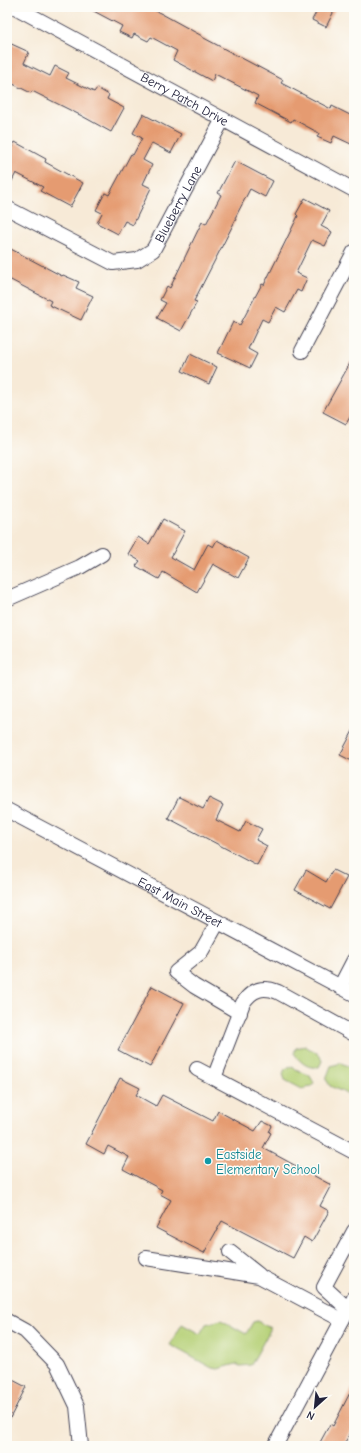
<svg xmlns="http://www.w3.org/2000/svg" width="361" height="1453" viewBox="0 0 361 1453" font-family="'Comic Neue',sans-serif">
<rect width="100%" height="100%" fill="#fdfcf7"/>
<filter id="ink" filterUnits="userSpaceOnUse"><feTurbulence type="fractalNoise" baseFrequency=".025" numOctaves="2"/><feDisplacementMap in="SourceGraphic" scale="8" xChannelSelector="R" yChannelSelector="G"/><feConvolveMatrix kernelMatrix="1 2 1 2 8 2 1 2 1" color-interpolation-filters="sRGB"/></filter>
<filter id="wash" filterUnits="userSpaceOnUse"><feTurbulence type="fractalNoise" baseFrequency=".012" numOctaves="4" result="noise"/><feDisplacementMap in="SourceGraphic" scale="16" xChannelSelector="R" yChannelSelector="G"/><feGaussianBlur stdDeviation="0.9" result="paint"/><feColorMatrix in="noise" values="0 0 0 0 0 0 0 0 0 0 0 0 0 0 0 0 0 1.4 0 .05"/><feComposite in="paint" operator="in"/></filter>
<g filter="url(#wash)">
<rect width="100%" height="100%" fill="#f7ead7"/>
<path fill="#b5d076" stroke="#6c7958" d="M305 1046 320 1055 322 1061 319 1067C307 1069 300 1062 294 1053L296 1048Z
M341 1063 354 1069V1084L349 1094H347L330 1086 326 1079 331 1066Z
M292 1067 310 1076 314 1083 311 1087 302 1089 285 1080 283 1074 285 1069Z
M221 1320 246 1334 253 1322 257 1321 270 1328V1330L251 1365 240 1366 236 1364 218 1369 212 1368 170 1345 182 1324 200 1334 206 1324Z"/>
<g id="blocks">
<path fill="#e59b71" d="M86 7H148L162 14 202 36V37L283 80 281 83 331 109 332 106 354 117V138L351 144 334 136 331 143 317 137 319 133 293 119 291 122 255 103 258 96 215 74 212 81 173 60 177 51 151 37 148 41 134 34 132 38 119 32 122 26Z
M319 7H336L326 27 312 20Z
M7 42 29 52 24 63 50 76 55 66 69 73 66 78 94 92 97 88 109 95 107 99 124 108 111 132 82 116 32 91 31 93 7 81Z
M143 114 181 134 171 153 152 143 143 160 152 165 143 184 151 188 133 225 125 221 118 234 97 223 102 213 96 210 105 193 109 195 131 154 133 155 142 138 133 133Z
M15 142 46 159 45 162 83 183 70 207 40 191 43 187 16 173 7 191V157Z
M235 161 273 181 265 197 250 189 235 218 236 219 194 301 197 302 181 331 157 318 166 303 160 300 167 286 170 288 202 222 206 224 221 195 218 193Z
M305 198 329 211 321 226 332 232 325 246 312 240 296 273 307 278 301 292 297 290 285 312 276 307 268 322 262 319 248 349 257 354 250 368 218 353 233 322 240 325 262 284 264 285 298 216 296 214Z
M7 247 62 276 63 275 79 282 76 288 93 296 81 320 49 305 51 301 7 278Z
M190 354 217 367 209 384 182 371Z
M354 356V410L346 424 323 412Z
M163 519 185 531 171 557 194 570 208 544 213 547 217 540 249 558 238 578 213 564 197 592 163 572 159 579 136 566 140 561 128 554 138 537 149 544Z
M354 729V762L340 755Z
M179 797 203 809 209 798 223 805 216 820 240 832 246 821 262 829 256 840 267 846 257 865 168 818Z
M306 870 326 882 333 870 347 877 330 909 295 890Z
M152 986 184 1003 150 1067 118 1050Z
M120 1078 140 1088 136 1095 156 1106 162 1095 213 1121 218 1111 255 1131 262 1121 272 1126 269 1132 271 1133 263 1148 331 1185 320 1206 329 1211 312 1242 304 1237 293 1258 222 1221 204 1253 156 1228 171 1200 160 1194 162 1190 123 1169 129 1157 108 1146 104 1154 86 1144Z
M7 1377 26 1387 7 1424Z
M354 1385V1426L343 1446H318L330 1424 333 1426Z"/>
</g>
</g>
<g filter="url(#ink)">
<use href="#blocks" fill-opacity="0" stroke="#424052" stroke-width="1"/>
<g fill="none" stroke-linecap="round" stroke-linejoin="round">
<defs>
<g id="minor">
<path id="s1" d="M15 7 354 190"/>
<path id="s2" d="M7 208 113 263 137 260 153 250 223 119"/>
<path d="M302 351 354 252"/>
<path d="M7 599 80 567 102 554"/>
<path id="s3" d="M7 810 354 994"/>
<path d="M218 922 201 952 176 972 194 986 240 1013"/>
<path d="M340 987 354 960"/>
<path d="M197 1069 354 1152"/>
<path d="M214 1078 243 1003C252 989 263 986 278 992L354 1034"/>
<path d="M230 1252 259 1275"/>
<path d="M146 1258 259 1276 342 1320"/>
<path d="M348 1309 324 1287 354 1231"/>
<path d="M7 1321 25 1331 57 1364 77 1406 81 1446"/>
<path d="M275 1446 354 1298"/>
</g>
</defs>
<use href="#minor" stroke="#424052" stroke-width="16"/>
<use href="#minor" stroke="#fff" stroke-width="14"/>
</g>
</g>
<circle fill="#0f9aa8" stroke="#fdfcf7" stroke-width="1.5" cx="208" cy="1161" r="4"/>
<g text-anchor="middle" stroke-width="3" stroke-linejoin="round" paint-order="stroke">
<g font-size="13" fill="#22223b" stroke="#fdfcf7">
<text dy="5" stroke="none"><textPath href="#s1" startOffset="193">Berry Patch Drive</textPath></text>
<text dy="5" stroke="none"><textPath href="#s2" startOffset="215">Blueberry Lane</textPath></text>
<text dy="5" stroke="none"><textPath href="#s3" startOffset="196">East Main Street</textPath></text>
</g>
<g font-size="13" fill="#0d838f" stroke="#fdfcf7" text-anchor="start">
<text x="216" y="1159">Eastside<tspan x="216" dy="15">Elementary School</tspan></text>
</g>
</g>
<rect width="361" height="1453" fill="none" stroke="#fdfcf7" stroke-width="24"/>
<g transform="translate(315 1407) rotate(207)" stroke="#fdfcf7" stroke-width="3" paint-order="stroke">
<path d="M0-3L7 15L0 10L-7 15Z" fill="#22223b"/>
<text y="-6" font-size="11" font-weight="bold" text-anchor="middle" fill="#22223b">N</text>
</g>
</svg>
